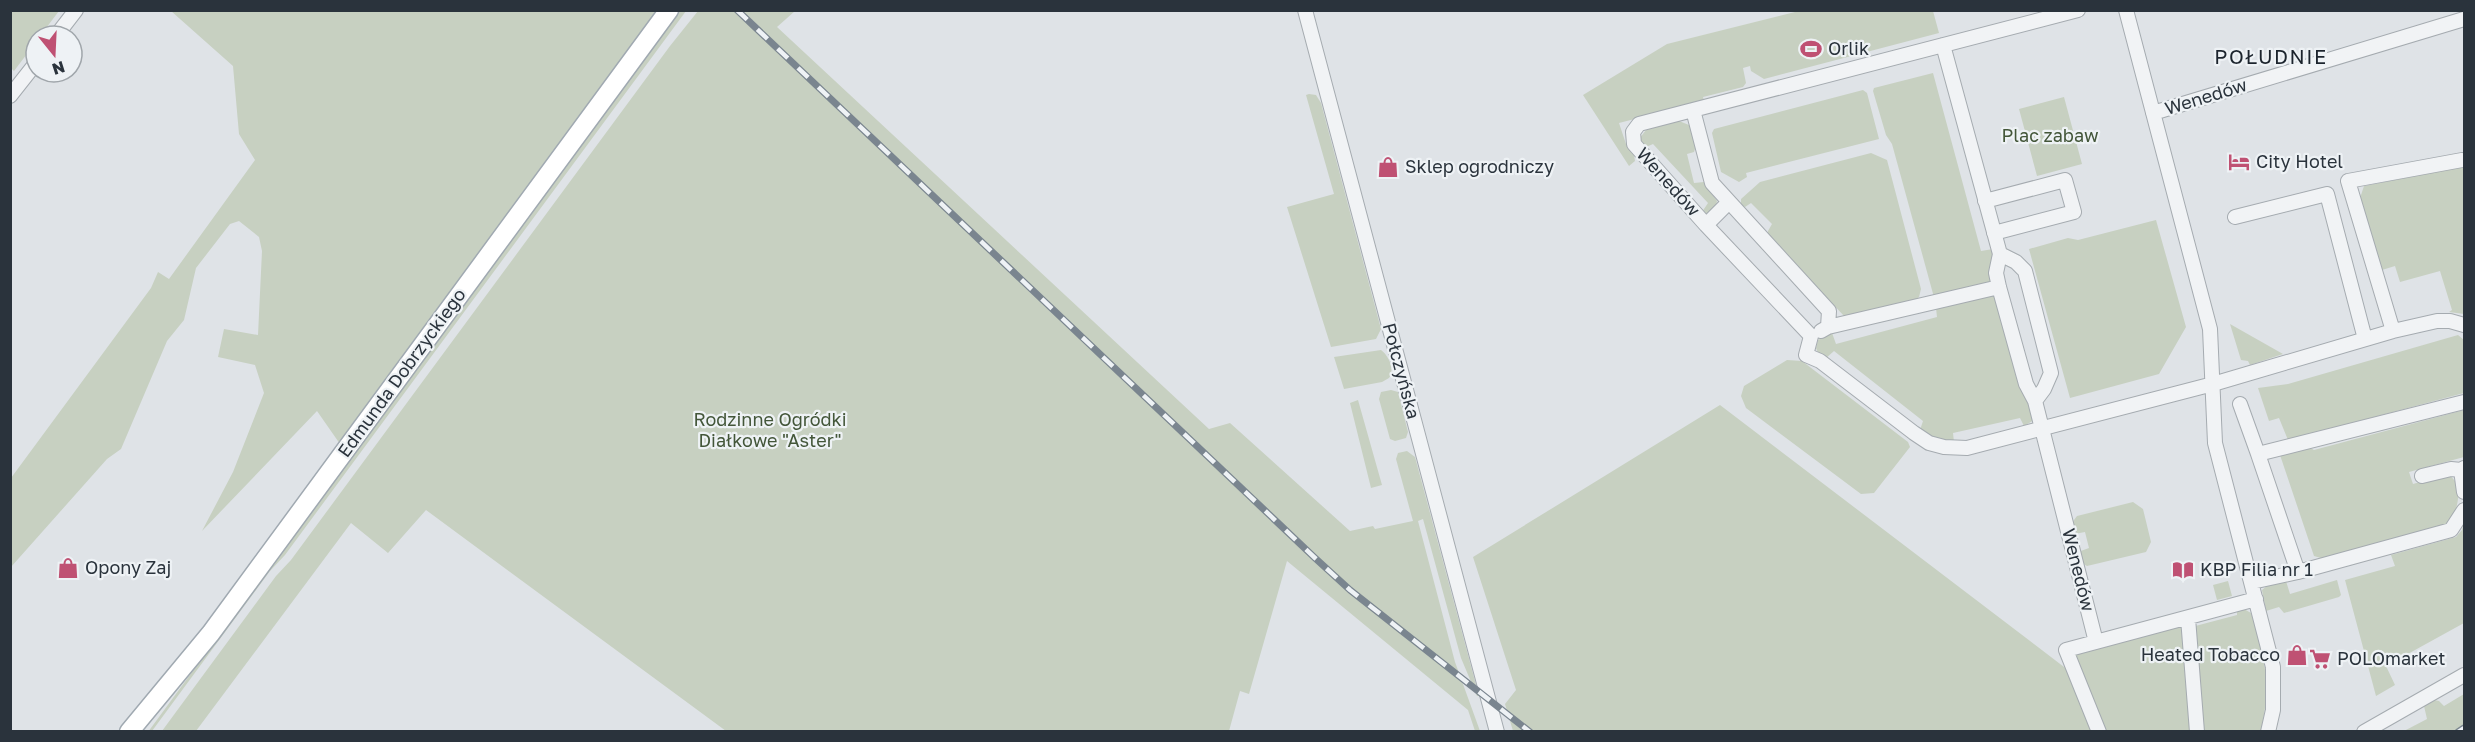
<svg xmlns="http://www.w3.org/2000/svg" width="2475" height="742" viewBox="0 0 2475 742" font-family="'Golos Text',sans-serif">
<rect width="100%" height="100%" fill="#dfe3e7"/>
<path fill="#c7d0c1" d="M11 10 59 11 40 36H36V42L14 71 11 68Z
M171 11H660L340 444 317 411 202 531 233 472 264 393 255 365 218 357 224 329 258 335 262 251 259 237 239 221 230 224 196 268 184 320 167 341 121 449 107 459 11 567V478L151 288 158 272 169 279 255 160 239 134 233 66Z
M678 11H686L285 555 270 571 152 731 148 732Z
M698 11H795L777 27 1209 429 1230 423 1350 531 1373 526 1375 529 1413 521 1396 459 1398 453 1407 451 1415 457 1479 696H1477L1461 658 1423 519 1418 521 1455 662 1480 731H1475L1468 710 1287 561 1249 694 1240 691 1229 731H726L426 510 388 553 351 523 196 731H162L276 576 291 560 670 46Z
M1799 11H1933L1939 33 1764 79 1751 71 1750 66 1743 68 1746 83 1743 87 1703 97 1704 101 1619 123 1626 144 1634 155 1635 161 1629 166 1583 95 1667 44Z
M1933 73 1981 251 1993 249 1994 257 1989 269 1993 286 1935 301 1892 144 1886 135 1873 91 1874 88Z
M1863 90 1867 93 1879 139 1746 173 1747 177 1739 182 1721 172 1712 133 1714 129Z
M1309 94 1316 95 1321 103 1381 329 1376 339 1331 347 1287 207 1334 194 1306 95Z
M2064 97 2082 164 2037 176 2019 109Z
M1679 121 1689 125 1696 146 1694 152 1687 154 1694 183 1704 182 1717 201 1716 206 1708 214 1702 212 1708 203 1653 144 1644 148 1639 139 1646 130Z
M1871 153 1887 160 1921 289 1919 297 1915 300 1845 317 1768 235V231L1772 224 1751 203 1745 207 1741 205V199L1760 182Z
M2464 166V314L2449 312 2452 310 2440 271 2400 282 2395 266 2382 270 2360 198 2364 186Z
M2156 220 2186 327 2159 374 2070 398 2029 249 2068 238 2078 240Z
M1994 292 2034 413V420L2024 426 2020 418 1953 433 1954 442 1934 439 1920 430 1923 421 1834 351 1825 359 1819 355 1816 348 1818 340 1832 333 1836 344 1937 317 1936 308Z
M2230 324 2283 354 2250 365 2248 361 2241 360Z
M2458 335 2464 340V393L2288 440 2279 418 2269 421 2258 388 2288 384Z
M1381 350C1389 356 1395 369 1389 378L1382 382 1344 389 1334 357Z
M1787 360 1802 361 1908 442 1910 447 1874 493 1861 494 1746 408 1741 396 1744 386Z
M1391 390 1398 392 1408 432 1406 438 1395 441 1390 439 1379 399 1381 392Z
M1358 400 1382 485 1371 488 1350 403Z
M1720 405 2068 670 2093 731H1513L1505 704 1516 690 1473 557Z
M2464 410V457L2409 472 2413 484 2448 474C2465 486 2457 506 2452 522L2442 527 2328 560 2314 556 2279 452 2305 445 2314 450Z
M2133 502 2143 509 2151 542 2146 552 2087 566 2080 562 2078 552 2089 548 2085 532 2074 534 2071 524 2077 516Z
M2464 523V623L2386 666 2395 685 2376 696 2345 580 2395 566 2391 555 2456 537 2462 530Z
M2337 580 2341 595 2339 597 2284 613 2279 607 2266 611 2262 590 2268 585 2286 581 2290 594Z
M2228 581 2232 596 2217 600 2213 585Z
M2244 609 2251 613C2266 655 2271 688 2261 731H2102L2074 655 2080 651 2178 625 2184 629 2237 615V610Z
M2464 694V731H2404L2427 719 2424 706 2434 700 2439 701 2444 706Z"/>
<g fill="none" stroke-linecap="round" stroke-linejoin="round">
<defs>
<path id="minor" d="M1305 10 1497 732
M2078 10 1639 124 1633 132 1634 144 1706 225 1811 336 1806 355 1820 361 1914 433 1929 443 1944 447 1967 448 2213 384 2393 331 2437 321H2450L2464 325
M2126 10 2210 329 2215 443 2273 667V710L2268 732
M56 36 76 10
M1943 45 2000 254 1996 273 1999 287 2026 384 2035 401 2096 642
M10 96 36 63
M1693 110 1712 183 1829 311 1828 327
M2153 113 2464 19
M1985 201 2065 180 2074 212 1994 233
M2235 217 2327 194 2365 339
M1706 225 1729 202
M2000 254 2016 262 2025 271 2051 373 2044 389 2035 401
M1821 331 1828 327 1999 287
M2393 331 2348 181 2462 160
M2240 404 2258 454 2464 402
M2464 468 2461 470 2464 492
M2422 476 2451 469 2461 470
M2298 572 2451 530 2464 510
M2252 582 2298 572 2258 454
M2188 618 2197 732
M2099 732 2066 650 2256 599
M2364 732 2464 675"/>
<path id="major" d="M129 732 211 633 669 10"/>
</defs>
<use href="#minor" stroke="#a5abb0" stroke-width="16"/>
<use href="#major" stroke="#a0a9b1" stroke-width="21"/>
<use href="#minor" stroke="#f1f3f5" stroke-width="14"/>
<use href="#major" stroke="#fff" stroke-width="18"/>
<defs>
<path id="rail" d="M737 10 1315 558 1350 590 1530 732
M2458 732 2464 728"/>
</defs>
<use href="#rail" stroke="#7a858f" stroke-width="7"/>
<use href="#rail" stroke="#eef2f5" stroke-width="4.5" stroke-dasharray="14" stroke-linecap="butt"/>
</g>
<defs>
<symbol id="stadium-bare" viewBox="-9 -9 18 18"><path d="M0-5a6.5 5 0 1 0 0 10a6.5 5 0 1 0 0-10ZM-3.5-1.8h7v3.6h-7Z" fill="#bf5173" stroke="#eef2f5" stroke-width="2.5" paint-order="stroke"/></symbol>
<symbol id="hotel-bare" viewBox="-9 -9 18 18"><path d="M-6-4.5h1.5V1H6V5H4.5V3h-9V5H-6ZM-4 0a1.8 1.8 0 1 1 3.6 0ZM.5 0V-2.5h3Q6-2.5 6 0Z" fill="#bf5173" stroke="#eef2f5" stroke-width="2.5" paint-order="stroke"/></symbol>
<symbol id="shop-bare" viewBox="-9 -9 18 18"><path d="M-5-2.5h2.3a2.7 3.5 0 0 1 5.4 0H5L5.5 6h-11ZM-1.5-2.5h3a1.5 2.3 0 0 0-3 0Z" fill="#bf5173" stroke="#eef2f5" stroke-width="2.5" paint-order="stroke"/></symbol>
<symbol id="library-bare" viewBox="-9 -9 18 18"><path d="M-6-4Q-3-5.5-.7-3.5V5Q-3 3-6 4ZM6-4Q3-5.5 .7-3.5V5Q3 3 6 4Z" fill="#bf5173" stroke="#eef2f5" stroke-width="2.5" paint-order="stroke"/></symbol>
<symbol id="supermarket-bare" viewBox="-9 -9 18 18"><path d="M-6-5.5h2.5l.6 2H6L4.5 2H-2.5L-4.4-4H-6ZM-1.5 3.2a1.3 1.3 0 1 0 .1 0ZM3 3.2a1.3 1.3 0 1 0 .1 0Z" fill="#bf5173" stroke="#eef2f5" stroke-width="2.5" paint-order="stroke"/></symbol>
</defs>
<g fill-rule="evenodd">
<use href="#stadium-bare" x="1796" y="34" width="30" height="30"/>
<use href="#hotel-bare" x="2224" y="147" width="30" height="30"/>
<use href="#shop-bare" x="1373" y="152" width="30" height="30"/>
<use href="#shop-bare" x="53" y="553" width="30" height="30"/>
<use href="#library-bare" x="2168" y="555" width="30" height="30"/>
<use href="#shop-bare" x="2282" y="640" width="30" height="30"/>
<use href="#supermarket-bare" x="2305" y="644" width="30" height="30"/>
</g>
<g text-anchor="middle" stroke-width="4.5" stroke-linejoin="round" paint-order="stroke">
<g font-size="18" fill="#2a333c" stroke="#eef2f5" text-anchor="start">
<text x="1828" y="55">Orlik</text>
<text x="2256" y="168">City Hotel</text>
<text x="1405" y="173">Sklep ogrodniczy</text>
<text x="85" y="574">Opony Zaj</text>
<text x="2200" y="576">KBP Filia nr 1</text>
<text x="2280" y="661" text-anchor="end">Heated Tobacco</text>
<text x="2337" y="665">POLOmarket</text>
</g>
<g font-size="18" fill="#2a333c" stroke="#eef2f5">
<text transform="translate(2206 97) rotate(-17)" y="6">Wenedów</text>
<text transform="translate(1668 182) rotate(48)" y="6">Wenedów</text>
<text transform="translate(1401 371) rotate(75)" y="6">Połczyńska</text>
<text transform="translate(402 373) rotate(-54)" y="6">Edmunda Dobrzyckiego</text>
<text transform="translate(2078 570) rotate(76)" y="6">Wenedów</text>
</g>
<g font-size="18" fill="#435639" stroke="#eef2f5">
<text x="2050" y="142">Plac zabaw</text>
<text x="770" y="426">Rodzinne Ogródki<tspan x="770" dy="21">Diałkowe "Aster"</tspan></text>
</g>
<g font-size="20" letter-spacing="1.5" fill="#1c242d" stroke="#eef2f5">
<text x="2271" y="64">POŁUDNIE</text>
</g>
</g>
<rect width="2475" height="742" fill="none" stroke="#2a333c" stroke-width="24"/>
<g transform="translate(54 54) rotate(162)"><circle r="28" fill="#eef2f5" stroke="#a0a6ab" stroke-width="1.5"/>
<path d="M0-4.5L10 22L0 15L-10 22Z" fill="#bf5173"/>
<text y="-9" font-size="16" font-weight="bold" text-anchor="middle" fill="#2a333c">N</text>
</g>
</svg>
